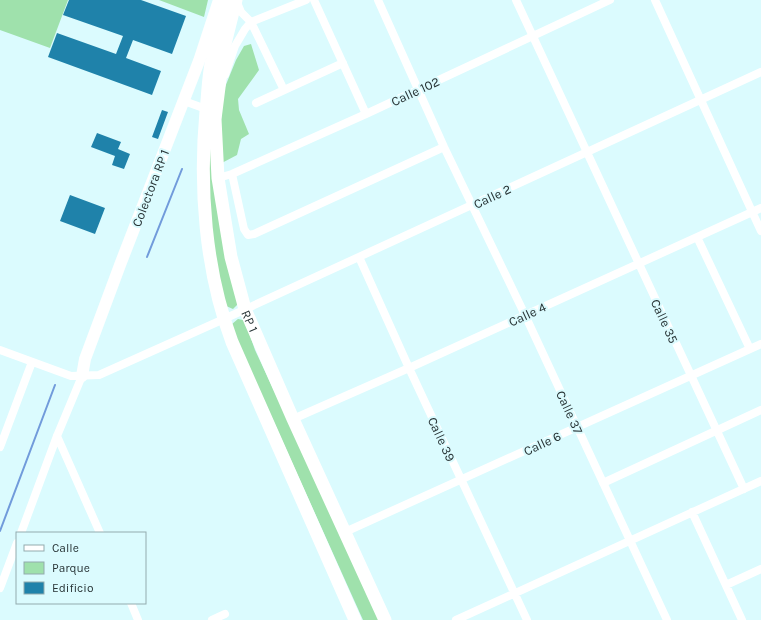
<svg xmlns="http://www.w3.org/2000/svg" width="761" height="620" viewBox="0 0 761 620" font-family="Karla,sans-serif">
<rect width="100%" height="100%" fill="#dbfbfe"/>
<path fill="#9fe1ac" d="M0 0H68L50 48 0 30Z
M159 0H208L204 17Z
M251 44 259 70 238 99 239 110 249 134 241 139 237 155 218 165 223 92 236 60 244 46Z
M215 105 238 303 237 305 233 309 226 306 217 266 209 213 207 174Z
M238 319 243 320 246 324 255 350 381 620H363L232 329V324Z"/>
<g fill="none" stroke-linecap="round" stroke-linejoin="round">
<path stroke="#719bdb" stroke-width="2" d="M147 257 182 169
M0 531 55 385"/>
</g>
<path fill="#1f82aa" d="M69 0H141L186 16 172 54 133 40 126 58 161 71 152 95 48 57 57 33 116 54 123 36 63 15Z
M162 110 168 112 158 139 152 137Z
M97 133 121 142 118 149 130 154 124 169 112 165 115 156 91 147Z
M70 195 105 208 95 234 60 221Z"/>
<g fill="none" stroke-linecap="round" stroke-linejoin="round">
<path stroke="#fff" stroke-width="8" d="M236 0 241 12 251 22 284 90
M314 0 366 114
M378 0 444 147 525 315 667 620
M516 0 744 489
M655 0 761 231
M225 75 235 46 245 29 251 22 306 0
M184 101 206 109H209
M256 103 343 63
M232 174 244 229 248 235 254 234 444 147
M218 178 232 174 366 114 610 0
M697 237 750 349
M359 257 409 368 527 620
M0 350 71 376 99 375 224 319 761 72
M293 419 409 368 761 208
M57 436 100 533
M0 447 32 362
M603 483 761 410
M692 512 742 620
M345 532 761 344
M21 533 57 436 82 376
M726 585 761 569
M0 588 17 543
M131 603 138 620
M212 620 225 614
M456 620 761 481"/>
<path stroke="#fff" stroke-width="12" d="M82 376 85 359 120 265 199 61 219 0"/>
<g stroke="#fff" stroke-width="13">
<path d="M226 0C221 20 215 39 212 59 208 76 208 94 206 111 199 187 205 270 232 342L355 620"/>
<path id="s1" d="M236 0 224 48 215 119 218 178 231 257 245 309 293 419 385 620"/>
</g>
</g>
<g text-anchor="middle" stroke-width="4" stroke-linejoin="round" paint-order="stroke">
<g font-size="13" fill="#273335" stroke="#dbfbfe">
<text transform="translate(415 91) rotate(-25)" y="5">Calle 102</text>
<text transform="translate(150 188) rotate(-69)" y="5">Colectora RP 1</text>
<text transform="translate(492 196) rotate(-25)" y="5">Calle 2</text>
<text transform="translate(527 314) rotate(-25)" y="5">Calle 4</text>
<text dy="5" stroke="none"><textPath href="#s1" startOffset="327">RP 1</textPath></text>
<text transform="translate(665 321) rotate(65)" y="5">Calle 35</text>
<text transform="translate(570 412) rotate(65)" y="5">Calle 37</text>
<text transform="translate(442 439) rotate(65)" y="5">Calle 39</text>
<text transform="translate(542 443) rotate(-25)" y="5">Calle 6</text>
</g>
</g>
<rect x="16" y="532" width="130" height="72" fill="#dbfbfe" stroke="#93abae"/>
<rect x="24" y="545" width="20" height="6" fill="#ffffff" stroke="#93abae"/>
<text x="52" y="552" font-size="12" fill="#273335">Calle</text>
<rect x="24" y="562" width="20" height="12" fill="#9fe1ac" stroke="#93abae"/>
<text x="52" y="572" font-size="12" fill="#273335">Parque</text>
<rect x="24" y="582" width="20" height="12" fill="#1f82aa" stroke="#93abae"/>
<text x="52" y="592" font-size="12" fill="#273335">Edificio</text>
</svg>
